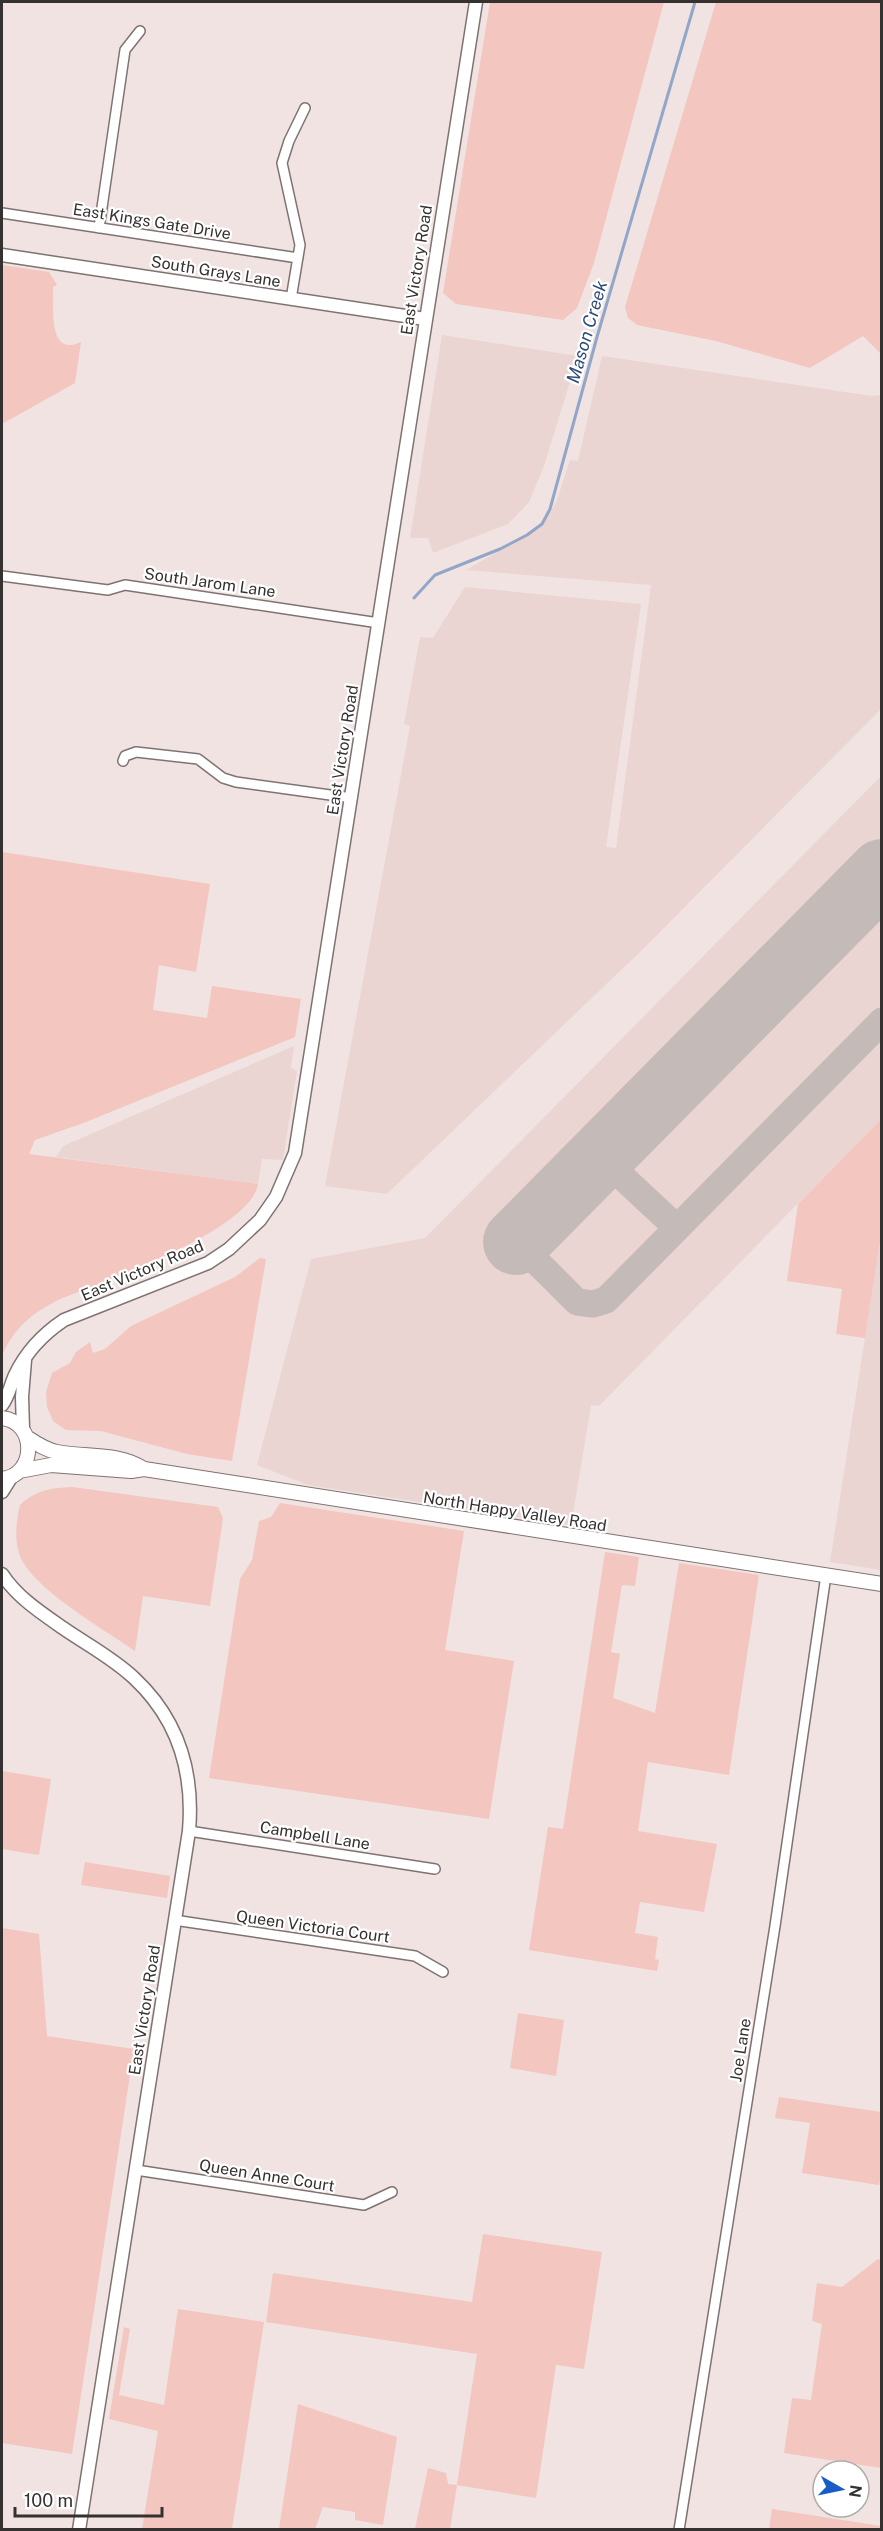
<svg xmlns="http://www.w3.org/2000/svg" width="883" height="2531" viewBox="0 0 883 2531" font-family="'Public Sans',sans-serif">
<rect width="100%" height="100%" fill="#f0e3e1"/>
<path fill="#ebd5d2" d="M442 335 578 356 544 466 529 502 508 524 433 553 428 538H410Z
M602 356 872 396 881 395V709L643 949 387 1194 325 1186 410 726 404 724 420 637 433 638 465 587 641 604 606 847 616 848 651 585 466 570 540 527 556 503 570 460 578 461Z
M881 776V1119L599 1406 591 1405 571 1525 308 1485 257 1465 311 1259 425 1238Z
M294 1046 291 1068 297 1071 283 1160 262 1159 258 1184 56 1157 63 1146Z
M881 1235 882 1570H881L830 1562Z"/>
<path fill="#f3c6bf" d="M490 2H664L594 263 577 308 563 320 456 304 443 293Z
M716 2H881V354L863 336 810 368 716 341 637 325 628 318 625 307Z
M2 265 49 272 57 285 53 287C54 307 47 358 81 342L75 383 2 424Z
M2 852 210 884 196 972 159 965 153 1010 207 1018 212 986 301 999 295 1037 86 1122 35 1140 29 1154 258 1184C251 1231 100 1283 58 1300 30 1315 16 1326 2 1355Z
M881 1119V1235L865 1338 836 1334 842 1289 787 1281 798 1204Z
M260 1258 266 1259 232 1461 187 1454 101 1431 66 1430 53 1421 47 1407 46 1392 52 1373 70 1363 76 1352 90 1342 93 1353 105 1349 131 1326 235 1277Z
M72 1487 218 1507 223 1518 210 1606 143 1596 135 1651C104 1629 34 1590 20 1556 14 1539 16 1522 20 1505 36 1490 51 1488 72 1487Z
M280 1503 464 1531 445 1650 514 1661 489 1819 209 1778 240 1579 252 1560 259 1521 271 1517Z
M605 1552 639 1557 635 1586 622 1585 611 1652 620 1654 613 1698 655 1713 679 1563 759 1575 729 1775 648 1762 638 1831 717 1844 704 1912 640 1902 635 1933 658 1937 655 1959 659 1960 657 1971 529 1950 548 1827 563 1829Z
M2 1771 51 1779 39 1855 2 1849Z
M85 1862 170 1876 167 1898 81 1885Z
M2 1928 39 1934 47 2036 134 2049 72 2454 2 2443Z
M518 2013 564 2020 556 2076 510 2068Z
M779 2097 881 2112 882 2172 879 2185 802 2173 810 2123 775 2118Z
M483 2234 602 2252 584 2369 556 2365 536 2498 457 2485 450 2529H415L428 2468 446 2473 448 2484 457 2485 477 2354 266 2322 273 2273 472 2302Z
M878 2259 882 2260 881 2468 784 2453 792 2398 811 2400 822 2324 812 2321 817 2283 842 2287Z
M178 2309 264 2322 232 2529H142L158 2431 109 2419 124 2327 130 2329 119 2395 164 2405Z
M298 2404 397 2437 383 2525 355 2520V2512L323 2507 315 2529H279Z
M772 2509 881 2526V2529H769Z"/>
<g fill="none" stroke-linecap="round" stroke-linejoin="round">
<path stroke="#91a6c8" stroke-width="3" d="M414 598 435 575 500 549 527 535 542 524 550 509 597 337 695 2"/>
<path stroke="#c4bab8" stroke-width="27" d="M601 1157 677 1228
M525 1233 534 1259 577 1302 593 1304 606 1300 882 1021"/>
<path stroke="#c4bab8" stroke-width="66" d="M516 1242 882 872"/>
<defs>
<path id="minor" d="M2 213 298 258
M99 228 125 50 140 31
M291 299 300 245 282 163 289 141 305 108
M2 576 108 590 125 585 379 623
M123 761 125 756 136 752 198 759 223 778 236 782 352 798
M189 1831 435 1869
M174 1920 415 1956 443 1972
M136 2170 364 2205 392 2192
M679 2530 775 1926 826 1575"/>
<path id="tertiary" d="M2 255 425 319
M2 1405C9 1396 10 1386 15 1375 26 1352 43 1334 64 1320L208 1263 229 1249 260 1220 276 1197 295 1153 476 2
M23 1429 22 1397 25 1360
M2 1492 12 1476
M2 1574C17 1597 40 1612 63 1628 86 1644 113 1658 134 1678 178 1719 194 1772 189 1831L79 2530"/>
<path id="secondary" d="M2 1418C37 1422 37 1475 2 1479
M28 1438C37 1444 46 1450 57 1452 87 1458 117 1452 144 1469
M19 1471 51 1465 131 1471 144 1469 882 1584"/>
</defs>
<use href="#minor" stroke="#7e7371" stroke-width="12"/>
<use href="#tertiary" stroke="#7e7371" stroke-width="15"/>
<use href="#secondary" stroke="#7e7371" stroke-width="16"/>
<use href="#minor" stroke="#fff" stroke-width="9"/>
<use href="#tertiary" stroke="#fff" stroke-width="12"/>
<use href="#secondary" stroke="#fff" stroke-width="14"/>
</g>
<g text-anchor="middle" stroke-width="4.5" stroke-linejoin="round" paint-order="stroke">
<g font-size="16" fill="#353130" stroke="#fff">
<text transform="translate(152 221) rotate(9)" y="6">East Kings Gate Drive</text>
<text transform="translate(416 270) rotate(-81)" y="6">East Victory Road</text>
<text transform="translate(216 271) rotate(9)" y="6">South Grays Lane</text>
<text transform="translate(210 582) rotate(8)" y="6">South Jarom Lane</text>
<text transform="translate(342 750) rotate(-81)" y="6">East Victory Road</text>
<text transform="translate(142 1270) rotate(-23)" y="6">East Victory Road</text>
<text transform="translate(515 1511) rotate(9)" y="6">North Happy Valley Road</text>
<text transform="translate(315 1835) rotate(9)" y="6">Campbell Lane</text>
<text transform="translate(313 1926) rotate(8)" y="6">Queen Victoria Court</text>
<text transform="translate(144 2010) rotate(-81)" y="6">East Victory Road</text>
<text transform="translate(740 2050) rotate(-81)" y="6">Joe Lane</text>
<text transform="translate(267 2175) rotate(9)" y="6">Queen Anne Court</text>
</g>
<g font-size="18" font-style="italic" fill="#304c7a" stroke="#fff">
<text transform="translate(587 332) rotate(-74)" y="6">Mason Creek</text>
</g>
</g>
<rect width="883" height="2531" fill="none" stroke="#353130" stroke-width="6"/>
<g transform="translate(841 2489) rotate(99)"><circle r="28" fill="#ffffff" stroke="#aeadac" stroke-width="1.5"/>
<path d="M0-4.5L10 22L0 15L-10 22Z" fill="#1a5cc7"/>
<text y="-9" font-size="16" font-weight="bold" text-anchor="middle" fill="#353130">N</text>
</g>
<path d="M15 2507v9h147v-9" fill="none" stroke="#353130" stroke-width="3"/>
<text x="24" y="2507" font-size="18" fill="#353130" stroke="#ffffff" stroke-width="4.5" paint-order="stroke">100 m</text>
</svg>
